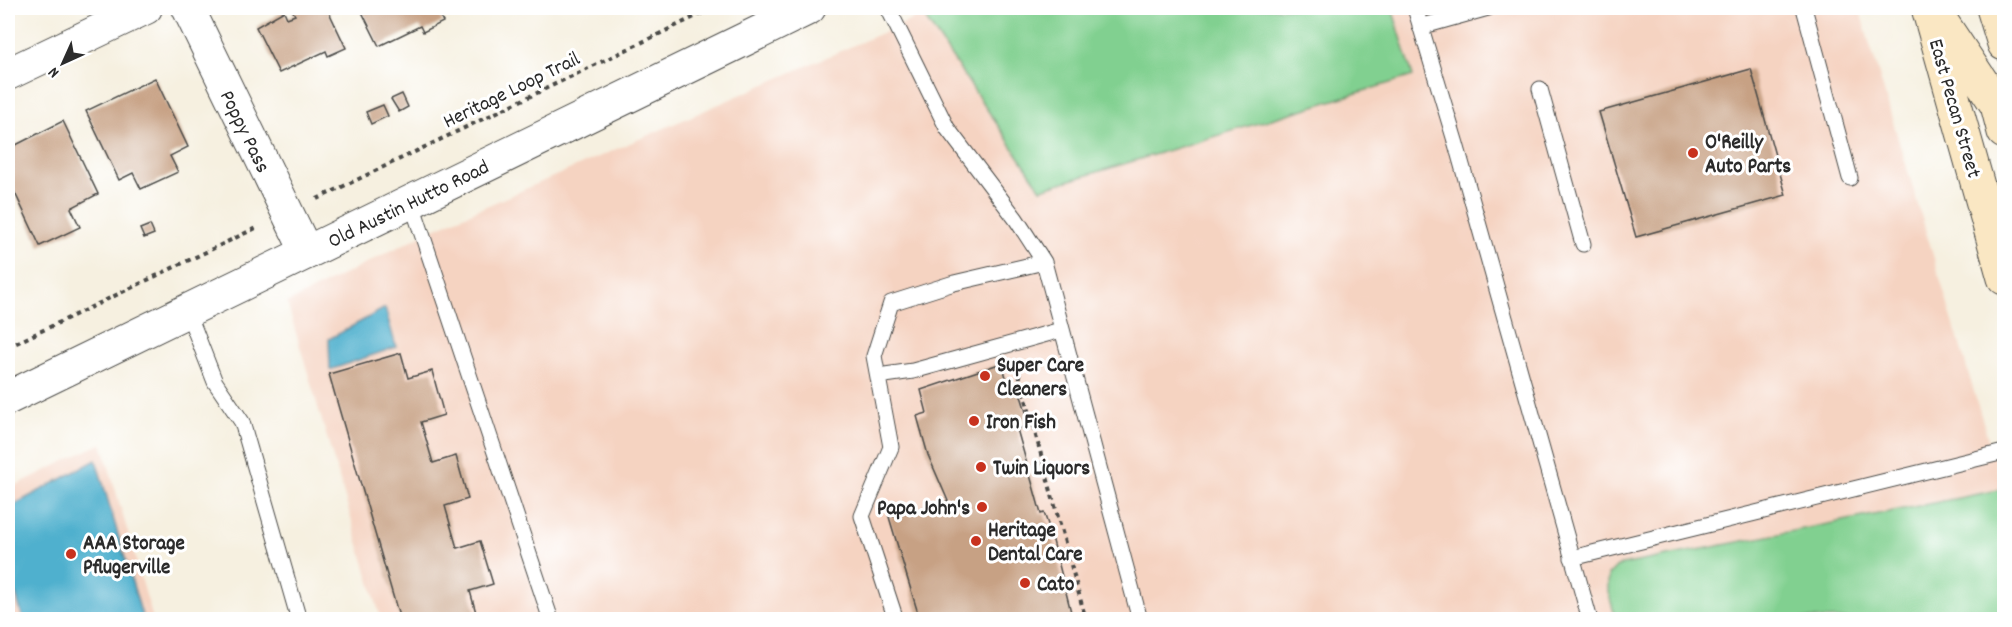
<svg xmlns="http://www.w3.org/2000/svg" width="2012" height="627" viewBox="0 0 2012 627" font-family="Dekko,sans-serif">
<rect width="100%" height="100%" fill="#fff"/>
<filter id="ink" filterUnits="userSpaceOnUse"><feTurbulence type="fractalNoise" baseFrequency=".0167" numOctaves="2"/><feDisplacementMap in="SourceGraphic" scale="12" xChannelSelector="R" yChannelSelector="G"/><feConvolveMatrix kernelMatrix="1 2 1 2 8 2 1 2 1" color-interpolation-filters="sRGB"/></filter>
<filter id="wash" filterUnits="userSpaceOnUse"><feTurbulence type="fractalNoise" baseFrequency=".008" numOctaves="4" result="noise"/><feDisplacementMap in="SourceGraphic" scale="24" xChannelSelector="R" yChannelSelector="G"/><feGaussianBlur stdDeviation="1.35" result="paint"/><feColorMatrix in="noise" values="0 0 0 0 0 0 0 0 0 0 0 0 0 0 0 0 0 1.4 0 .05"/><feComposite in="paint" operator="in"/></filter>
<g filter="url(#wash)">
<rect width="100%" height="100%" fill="#f6f0e0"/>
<path fill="#f5d3c1" d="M939 8H1859L2004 492V619H381L287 303 436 228Z
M102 443 153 619 8 620V489Z"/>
<path fill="#81d090" stroke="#567e5e" stroke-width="1.5" d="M939 8H1392L1413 76 1041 189 923 15Z
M2004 489V619H1616L1608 592V575L1617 566Z"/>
<path fill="#4fb0ce" stroke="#3d6e7c" stroke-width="1.5" d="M385 308 396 347 330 370 329 339Z
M96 460 143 619H23L8 567V508Z"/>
<g id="blocks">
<path fill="#c7a184" d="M291 8H327L346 48 328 56 326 51 279 73 256 27 284 11 287 18 295 15Z
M360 8H436L443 22 423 32 420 26 379 46Z
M1751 69 1786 195 1636 237 1599 112Z
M155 78 188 147 170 156 178 172 141 189 133 173 119 180 86 111Z
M402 94 408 107 399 112 391 99Z
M383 105 388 116 371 124 366 112Z
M63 121 98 194 71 208 80 227 40 246 8 178V149Z
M150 225 154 234 144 238 140 229Z
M401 353 408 378 432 371 444 415 421 422 433 463 456 456 468 499 445 506 457 548 480 541 493 584 470 591 478 620H400L329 374Z
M1002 363 1009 388 1018 386 1030 425 1017 429 1041 514 1044 513 1051 533 1073 620H920L889 517 948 501 928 455 917 416 927 413 921 390Z"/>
</g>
</g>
<g filter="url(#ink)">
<use href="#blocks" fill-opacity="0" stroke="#494946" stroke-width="1.5"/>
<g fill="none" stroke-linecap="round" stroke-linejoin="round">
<defs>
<path id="service" d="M888 8 947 128 1016 219 1044 262 1140 620
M1415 8 1456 144 1590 620
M1804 8 1850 178
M1420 27 1488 8
M1540 89 1583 244
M411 201 551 620
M187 310 215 382 242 422 299 620
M878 376 913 371 1061 330
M1572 558 2004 452
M896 620 862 516 891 447 874 356 891 303 954 283 1044 262"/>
<path id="minor" d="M188 8 307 253
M8 74 146 8"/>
<path id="tertiary" d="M8 398 809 8"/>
<path id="secondary" d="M1928 8 2004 278
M1993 8 2004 44
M1943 24 1997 105 2004 132"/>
</defs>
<use href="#service" stroke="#494946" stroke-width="17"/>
<use href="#minor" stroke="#494946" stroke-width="34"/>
<use href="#tertiary" stroke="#494946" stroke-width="35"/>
<use href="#secondary" stroke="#494946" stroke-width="35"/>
<path stroke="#494946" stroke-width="4" stroke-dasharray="4.5 4.5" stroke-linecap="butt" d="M317 199 713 8
M8 347 258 227
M1021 366 1018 370 1086 620"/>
<use href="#service" stroke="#fff" stroke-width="15"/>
<use href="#minor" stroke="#fff" stroke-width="32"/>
<use href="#tertiary" stroke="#fff" stroke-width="33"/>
<use href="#secondary" stroke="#fae7c3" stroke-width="33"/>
</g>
</g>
<g fill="#c8321e" stroke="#fff" stroke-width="2">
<circle cx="1693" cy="153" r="6"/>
<circle cx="985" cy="376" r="6"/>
<circle cx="974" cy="421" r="6"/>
<circle cx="981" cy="467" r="6"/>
<circle cx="982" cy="507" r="6"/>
<circle cx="976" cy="541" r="6"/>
<circle cx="71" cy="554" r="6"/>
<circle cx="1025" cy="583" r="6"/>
</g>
<g text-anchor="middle" stroke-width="6" stroke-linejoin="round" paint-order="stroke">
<g font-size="21" fill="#2b2b2b" stroke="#fff">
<text transform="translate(511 89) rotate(-26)" y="7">Heritage Loop Trail</text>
<text transform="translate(1956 108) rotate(74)" y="7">East Pecan Street</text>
<text transform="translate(246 131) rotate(64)" y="7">Poppy Pass</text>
<text transform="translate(408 203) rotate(-26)" y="7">Old Austin Hutto Road</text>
</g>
<g font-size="21" font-weight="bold" fill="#2b2b2b" stroke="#fff" text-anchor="start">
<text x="1705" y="148">O'Reilly<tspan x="1705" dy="24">Auto Parts</tspan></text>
<text x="997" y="371">Super Care<tspan x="997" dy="24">Cleaners</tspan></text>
<text x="986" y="428">Iron Fish</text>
<text x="993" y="474">Twin Liquors</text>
<text x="970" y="514" text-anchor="end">Papa John's</text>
<text x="988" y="536">Heritage<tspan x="988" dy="24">Dental Care</tspan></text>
<text x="83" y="549">AAA Storage<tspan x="83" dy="24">Pflugerville</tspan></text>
<text x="1037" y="590">Cato</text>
</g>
</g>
<rect width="2012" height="627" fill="none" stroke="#fff" stroke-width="30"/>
<g transform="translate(63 63) rotate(225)" stroke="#ffffff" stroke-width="4.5" paint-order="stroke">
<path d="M0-4.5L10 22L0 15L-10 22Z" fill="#2b2b2b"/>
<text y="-9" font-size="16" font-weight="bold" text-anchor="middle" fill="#2b2b2b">N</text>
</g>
</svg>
